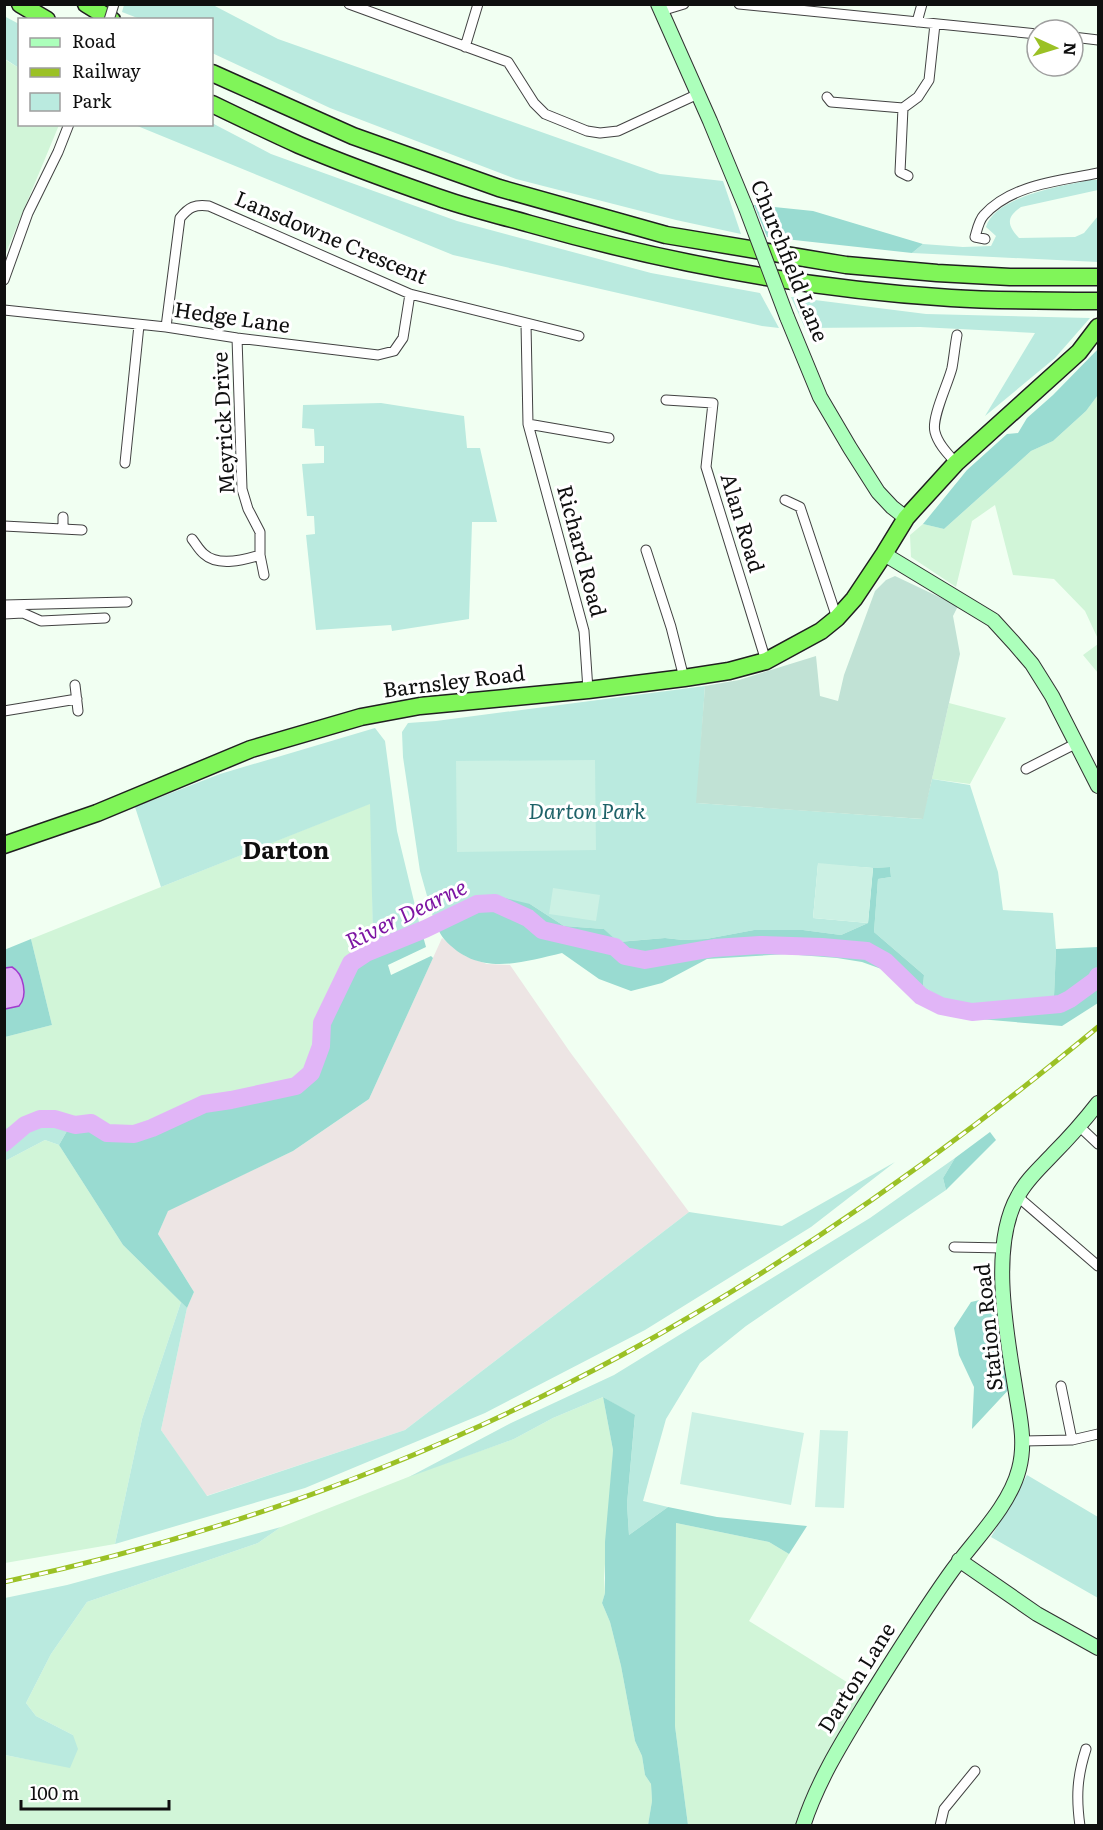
<svg xmlns="http://www.w3.org/2000/svg" width="1103" height="1830" viewBox="0 0 1103 1830" font-family="Literata,serif">
<rect width="100%" height="100%" fill="#f1fff2"/>
<path fill="#ede5e4" d="M442 938 465 956 487 964 510 965 570 1052 689 1212 405 1430 206 1496 161 1430 187 1308 194 1292 158 1234 168 1210 293 1151 369 1099Z"/>
<path fill="#d1f5d8" d="M4 59 19 68 20 124 59 125 5 255Z
M1098 395V639L1085 611 1054 579 1013 575 995 505 972 521 956 587 911 557 910 535 923 524 944 529 1031 451 1053 441 1086 411Z
M1098 644V673L1083 655Z
M949 703 1006 718 970 784 932 779Z
M371 803 373 942 346 958 317 1020 308 1067 295 1079 204 1098 134 1128 108 1129 93 1119 75 1117 40 1110 5 1129V1037L52 1025 31 939Z
M45 1140 59 1145 123 1245 181 1302 142 1419 115 1544 5 1563V1161Z
M603 1397 613 1450 604 1578 605 1593 602 1603 610 1622 621 1666 635 1741 642 1756 645 1775 651 1784 652 1801 648 1825H5L4 1755 70 1767 73 1735 36 1716 26 1703 51 1654 87 1602 258 1543 281 1527 426 1470 514 1439 553 1418Z
M676 1523 769 1542 789 1554 749 1621 866 1694 816 1777 801 1825H688L675 1726Z"/>
<path fill="#baeadf" d="M124 5H213L278 39 660 174 723 181 741 234 676 220 516 179 330 108 212 53V20L140 19 122 12Z
M4 16 19 24V68L5 59Z
M212 123 271 154 457 221 651 273 760 293 779 328 762 326 453 255 135 125 212 124Z
M1090 180H1098V190L1021 207C1006 217 1007 225 1019 238L1075 237 1084 233 1098 216V262L912 253 923 244 963 247 991 246 996 236 986 227C995 196 1062 186 1090 180Z
M791 297 926 314 1090 318 1055 358 985 416 1035 333 920 327 805 328Z
M381 403 464 416 467 448H480L497 522H472L469 619 392 631 391 625 316 630 306 535 315 534 314 516H307L302 464 324 463V446H315L314 429 302 428 303 405Z
M705 686 697 803 922 819 932 779 970 785 998 872 1003 910 1053 913 1056 949 1054 996 974 1007 944 1000 923 986 924 975 874 932 878 879 891 877 890 867 873 868 818 864 813 918 868 923 841 935 803 930H754L706 939 683 940 665 938 617 942 604 929 564 926 530 904 433 917 420 871 403 757 402 732 408 723 436 721Z
M375 728 385 741 397 831 419 922 373 942 370 804 161 887 135 807 220 774Z
M40 1110 75 1117 59 1145 45 1140 5 1161V1129Z
M955 1158 943 1178 946 1190 746 1326 700 1363 666 1419 643 1501 668 1507 629 1535 627 1504 635 1416 603 1397 553 1418 514 1439 409 1477 511 1423 614 1375 870 1218Z
M895 1162 811 1227 645 1330 485 1413 305 1488 115 1544 142 1419 181 1302 187 1308 161 1430 207 1496 405 1430 689 1212 782 1226Z
M1027 1475 1098 1517V1598L991 1537Z
M281 1527 258 1543 87 1602 51 1654 26 1703 36 1716 73 1735 78 1749 70 1768 5 1755V1598L67 1585Z"/>
<path fill="#99dbd1" d="M754 205 813 211 923 244 912 253 767 237Z
M1098 349V395L1086 411 1053 441 1031 451 944 529 923 524 967 470 1007 434 1018 433 1027 418 1053 395Z
M890 867 891 877 878 879 874 932 924 975 923 986 943 1000 974 1007 1054 996 1056 949 1098 947V1003L1062 1026 955 1017 927 1004 887 971 862 962 837 958 786 954 707 959 662 983 631 991 599 979 562 953C519 963 478 977 444 939 439 933 436 924 433 918L441 915 459 904 497 896 530 904 564 926 604 929 618 942 665 938 683 940 706 939 754 930H803L841 935 868 923 873 868Z
M419 922 426 947 388 965 391 975 431 956 433 958 369 1099 293 1151 168 1211 158 1234 194 1292 187 1308 123 1245 59 1145 75 1117 93 1119 108 1129 134 1128 204 1098 295 1079 308 1067 317 1020 346 958 373 942Z
M31 939 52 1025 5 1037V1009L11 1008 12 967 5 968 4 950Z
M990 1132 996 1140 946 1190 943 1178 955 1158Z
M997 1296 1012 1386 972 1429 974 1387 959 1355 954 1328 971 1302Z
M603 1397 635 1415 627 1504 629 1535 668 1507 717 1517 807 1526 789 1554 769 1542 676 1523 675 1726 688 1825H648L652 1801 651 1784 645 1775 642 1756 635 1741 621 1666 610 1622 602 1603 605 1593V1542L613 1450Z"/>
<path fill="#c1e2d5" d="M895 576 958 606 953 616 960 654 923 819 696 803 705 686 739 680 816 656 820 696 838 701 844 675 875 591 886 580Z"/>
<path fill="#ccf1e4" d="M595 760 596 850 457 852 456 761Z
M818 863 873 868 868 923 813 918Z
M553 888 600 895 596 921 549 914Z
M692 1412 804 1433 791 1505 680 1484Z
M820 1430 848 1431 844 1508 815 1507Z"/>
<path fill="#e1b5f7" stroke="#a13cce" stroke-width="1.5" d="M12 967C24 974 28 996 19 1006L5 1009V968Z"/>
<g fill="none" stroke-linecap="round" stroke-linejoin="round">
<path stroke="#e1b5f7" stroke-width="18" d="M4 1143 25 1125 40 1119H55L75 1125 91 1123 107 1133 134 1134 152 1128 204 1104 231 1100 296 1086 311 1073 321 1046 322 1023 351 963 366 953 425 929 477 904 495 903 528 918 542 930 615 947 625 956 645 960 714 948 760 945 822 947 867 951 885 961 921 996 941 1006 972 1012 1060 1004 1070 999 1096 980 1098 976"/>
<defs>
<path id="street" d="M349 4 508 62 534 103 545 114 587 131 600 133 618 131 698 94
M739 4 1037 34
M661 11 684 4
M917 22 922 4
M1073 37 1098 40
M465 47 478 4
M827 97 831 102 903 108
M908 176 900 172 903 108 918 97 929 80 935 24
M985 239 975 237C977 230 979 220 984 215 1012 184 1060 181 1098 173
M4 280 28 213 58 152 69 124
M4 310 166 327 237 338 378 355 394 351 403 338 410 294
M526 324 528 424 584 631 588 690
M166 327 180 218C189 207 195 204 209 206L410 294 579 336
M237 338 242 489 248 509 260 532V555L264 575
M666 400 713 403 706 467 766 661
M528 424 609 438
M125 463 139 325
M956 463C948 454 938 444 935 432 931 418 948 384 952 368 954 357 955 345 957 335
M785 500 800 507 837 618
M4 526 82 530
M63 529V517
M192 539C196 544 199 550 204 554 218 567 244 560 260 555
M646 550 671 627 684 678
M4 605 127 602
M4 614 23 613 41 621 105 618
M75 685 78 711
M4 711 77 699
M1026 769 1077 743
M1080 1127 1098 1144
M1017 1196 1098 1266
M954 1247 1003 1248
M1061 1386 1072 1440
M1023 1441 1072 1440 1098 1434
M940 1826 944 1809 975 1771
M1080 1826C1076 1797 1077 1777 1086 1749"/>
<path id="secondary" d="M658 4 710 121 746 208
M787 317 820 397 850 448 878 492 892 507 906 518
M884 554 993 620 1014 643 1032 664 1052 696 1098 786
M959 1560 1037 1614 1098 1648
M803 1826C819 1777 846 1736 872 1693 897 1653 922 1613 949 1575 972 1542 1009 1508 1019 1469 1026 1443 1020 1418 1016 1393 1007 1336 989 1247 1018 1196 1026 1180 1041 1167 1053 1154 1069 1138 1084 1121 1098 1103"/>
<path id="highway" d="M20 4 47 20
M86 4 112 20
M212 73 353 136 499 188 666 235 846 265 937 273 1010 277H1098
M212 104C241 118 270 132 299 145 344 164 391 181 437 197 467 208 499 215 530 224 667 263 809 289 951 298 1000 301 1049 301 1098 301
M4 845 97 813 251 749 361 717 420 706 588 690 684 678 729 671 766 661 821 631 837 618 854 599 884 554 906 518 914 509 956 463 1079 352 1098 327"/>
</defs>
<use href="#street" stroke="#424242" stroke-width="11"/>
<use href="#secondary" stroke="#313131" stroke-width="16"/>
<use href="#highway" stroke="#202020" stroke-width="19"/>
<use href="#street" stroke="#fff" stroke-width="9"/>
<use href="#secondary" stroke="#acffbb" stroke-width="14"/>
<use href="#highway" stroke="#80f559" stroke-width="16"/>
<defs>
<path id="rail" d="M4 1582C219 1536 429 1460 622 1355 745 1288 864 1209 976 1124 1018 1092 1058 1060 1098 1027"/>
</defs>
<use href="#rail" stroke="#9bc125" stroke-width="5"/>
<use href="#rail" stroke="#fff" stroke-width="3" stroke-dasharray="9" stroke-linecap="butt"/>
<defs>
<path id="street-bridge" d="M109 20 114 4"/>
<path id="secondary-bridge" d="M746 208 787 317"/>
</defs>
<use href="#street-bridge" stroke="#424242" stroke-width="11" stroke-linecap="butt"/>
<use href="#secondary-bridge" stroke="#313131" stroke-width="16" stroke-linecap="butt"/>
<use href="#street-bridge" stroke="#fff" stroke-width="9"/>
<use href="#secondary-bridge" stroke="#acffbb" stroke-width="14"/>
</g>
<g text-anchor="middle" stroke-width="6" stroke-linejoin="round" paint-order="stroke">
<g font-size="21" fill="#0f0f0f" stroke="#fff">
<text transform="translate(331 238) rotate(23)" y="7">Lansdowne Crescent</text>
<text transform="translate(789 261) rotate(68)" y="7">Churchfield Lane</text>
<text transform="translate(232 318) rotate(8)" y="7">Hedge Lane</text>
<text transform="translate(224 423) rotate(-93)" y="7">Meyrick Drive</text>
<text transform="translate(742 523) rotate(73)" y="7">Alan Road</text>
<text transform="translate(581 551) rotate(75)" y="7">Richard Road</text>
<text transform="translate(454 682) rotate(-7)" y="7">Barnsley Road</text>
<text transform="translate(989 1327) rotate(-96)" y="7">Station Road</text>
<text transform="translate(857 1678) rotate(-58)" y="7">Darton Lane</text>
</g>
<g font-size="21" font-style="italic" fill="#1e6268" stroke="#fff">
<text x="587" y="819">Darton Park</text>
</g>
<g font-size="22" font-style="italic" fill="#7d16a3" stroke="#fff">
<text transform="translate(406 914) rotate(-26)" y="8">River Dearne</text>
</g>
<g font-size="24" font-weight="bold" fill="#0f0f0f" stroke="#fff">
<text x="286" y="859">Darton</text>
</g>
</g>
<rect width="1103" height="1830" fill="none" stroke="#0f0f0f" stroke-width="12"/>
<rect x="18" y="18" width="195" height="108" fill="#ffffff" stroke="#9f9f9f" stroke-width="1.5"/>
<rect x="30" y="38" width="30" height="9" fill="#acffbb" stroke="#9f9f9f" stroke-width="1.5"/>
<text x="72" y="48" font-size="18" fill="#0f0f0f">Road</text>
<rect x="30" y="68" width="30" height="9" fill="#9bc125" stroke="#9f9f9f" stroke-width="1.5"/>
<text x="72" y="78" font-size="18" fill="#0f0f0f">Railway</text>
<rect x="30" y="93" width="30" height="18" fill="#baeadf" stroke="#9f9f9f" stroke-width="1.5"/>
<text x="72" y="108" font-size="18" fill="#0f0f0f">Park</text>
<g transform="translate(1055 48) rotate(94)"><circle r="28" fill="#ffffff" stroke="#9f9f9f" stroke-width="1.5"/>
<path d="M0-4.5L10 22L0 15L-10 22Z" fill="#9bc125"/>
<text y="-9" font-size="16" font-weight="bold" text-anchor="middle" fill="#0f0f0f">N</text>
</g>
<path d="M21 1800v9h148v-9" fill="none" stroke="#0f0f0f" stroke-width="3"/>
<text x="30" y="1800" font-size="18" fill="#0f0f0f" stroke="#ffffff" stroke-width="4.5" paint-order="stroke">100 m</text>
</svg>
